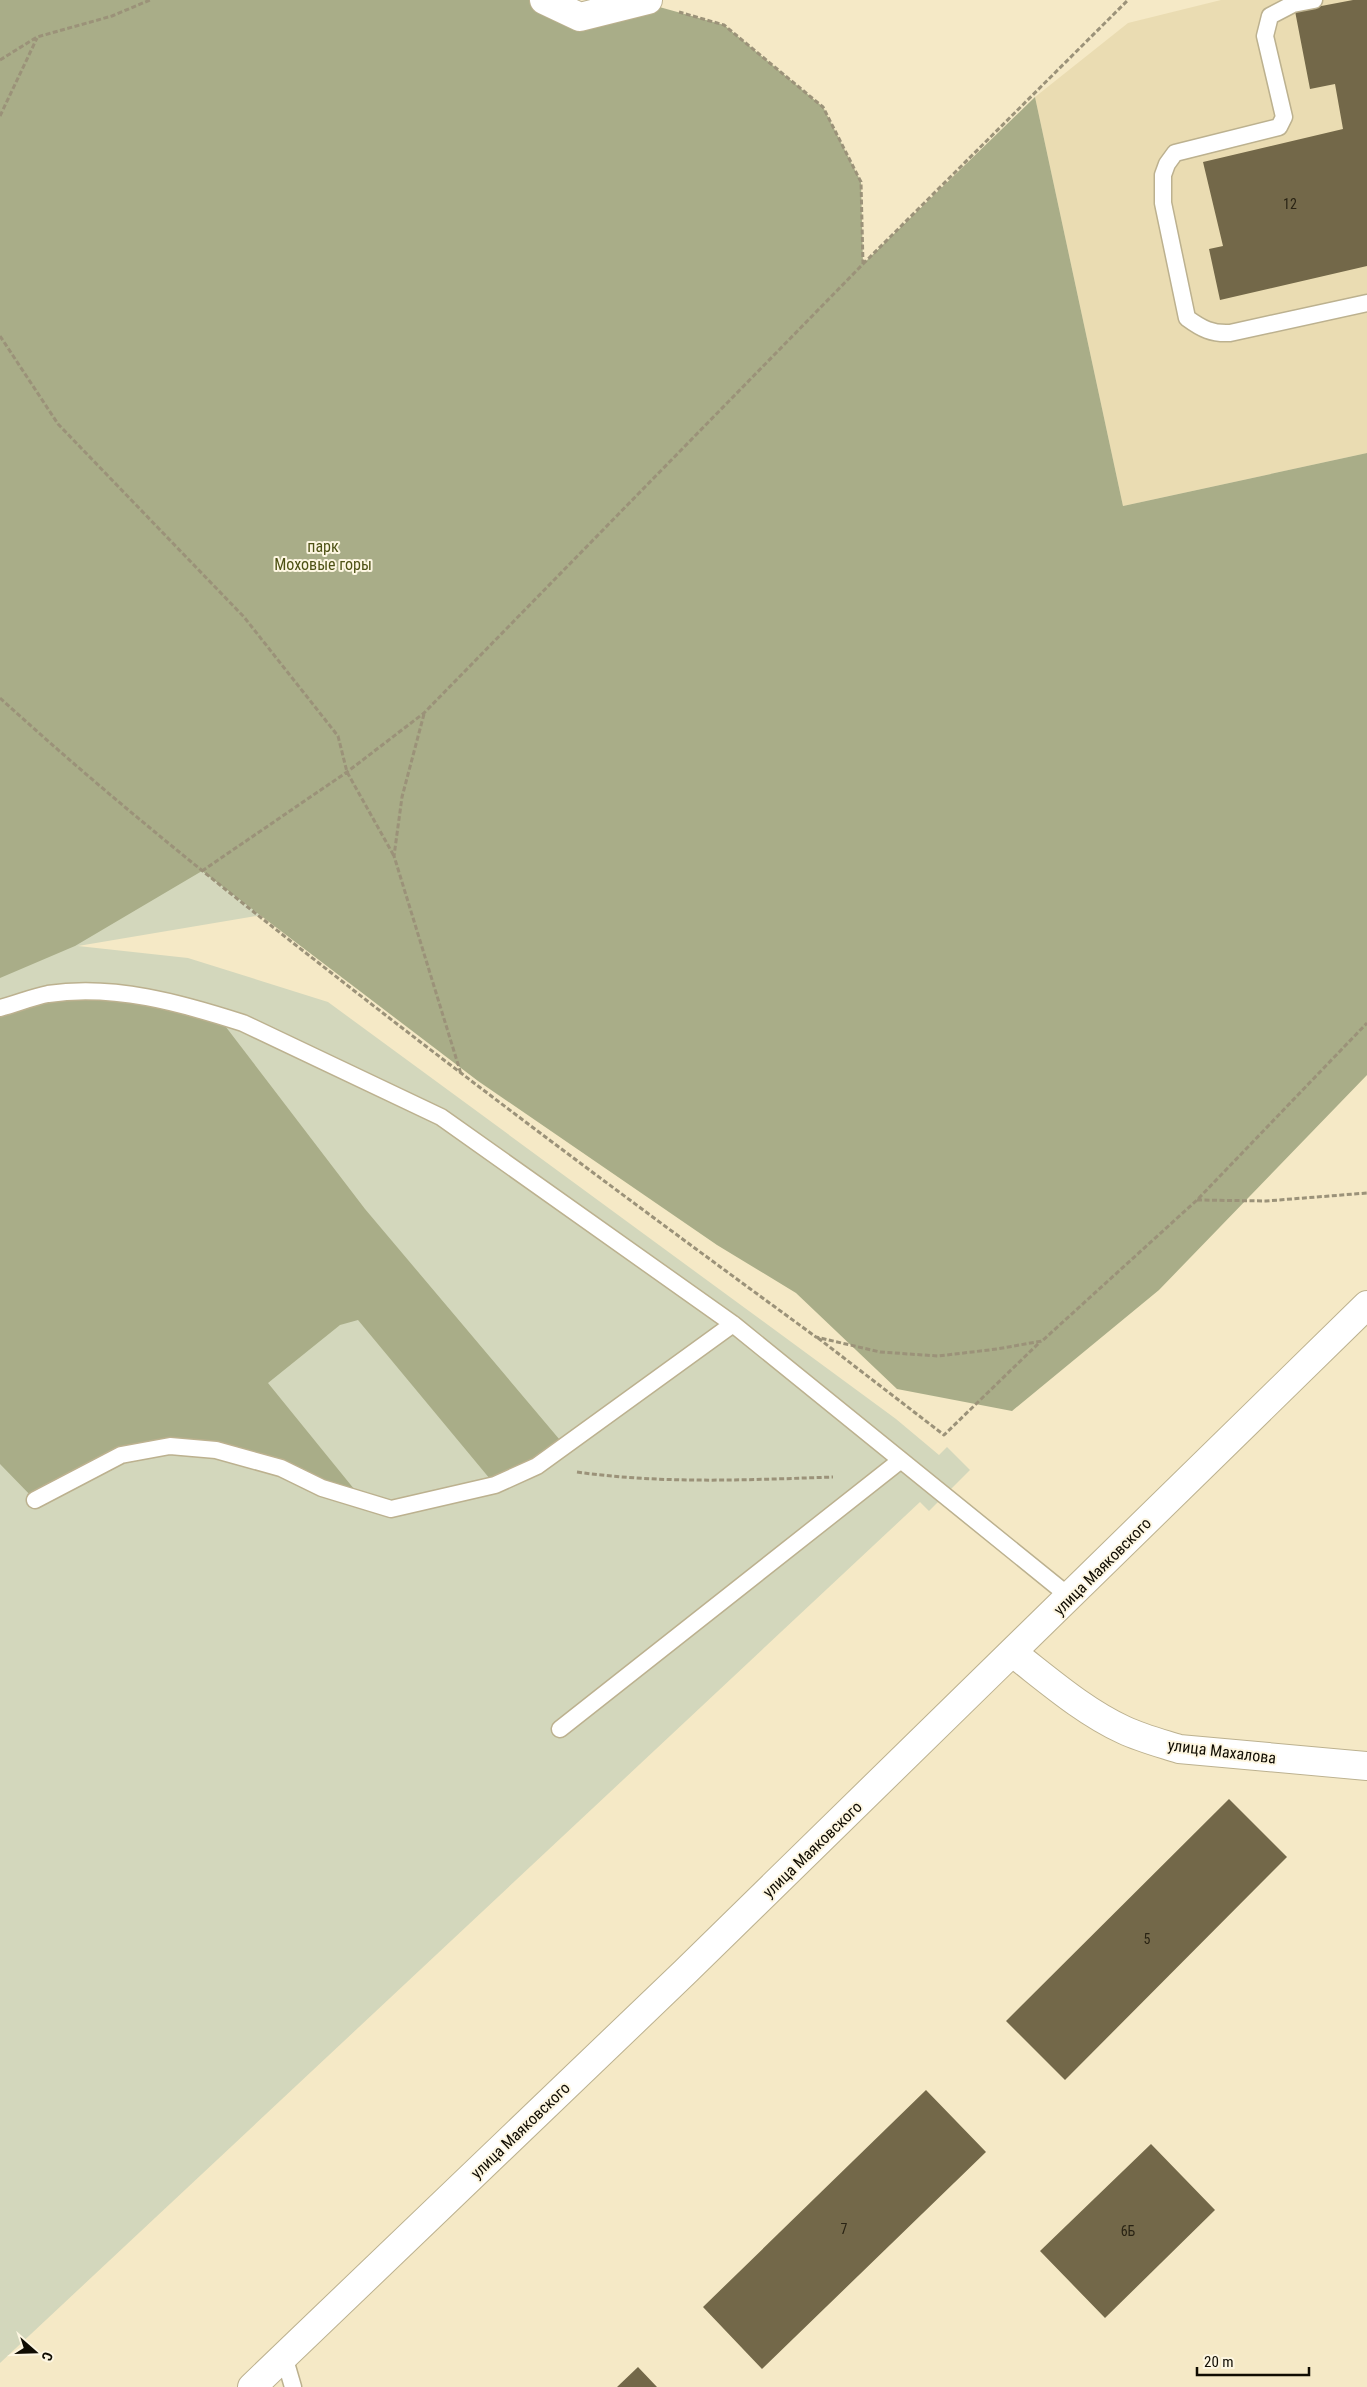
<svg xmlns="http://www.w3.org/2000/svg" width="1367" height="2387" viewBox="0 0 1367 2387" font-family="'Roboto Condensed',sans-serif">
<rect width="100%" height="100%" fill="#f5e9c6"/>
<path fill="#eadcb2" d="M1221 0H1367V453L1123 506 1035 97 1128 23Z"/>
<path fill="#d3d7bc" d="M0 0 494 876 78 946 188 958 328 1002 896 1419 939 1455 947 1447 970 1470 929 1511 920 1502 0 2363Z"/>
<path fill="#a9ad88" d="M0 0H544L580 17 645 3 724 25 823 107 861 182 863 264 1035 97 1123 506 1367 453V1075L1159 1290 1012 1411 897 1389 796 1293 717 1245 478 1081 202 871 75 946 0 978Z
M93 991 216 1014 365 1209 565 1446 495 1485 358 1320 340 1325 268 1383 363 1500 216 1450 121 1455 35 1500 0 1464V1013Z"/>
<path fill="#736849" d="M1353 0H1367V266L1220 300 1209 249 1223 246 1203 162 1343 129 1335 84 1310 89 1295 11Z
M1229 1799 1287 1857 1065 2080 1006 2021Z
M926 2090 986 2152 762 2369 703 2307Z
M1151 2144 1215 2210 1105 2318 1040 2251Z
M638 2367 657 2387H617Z"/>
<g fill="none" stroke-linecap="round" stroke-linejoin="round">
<defs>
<path id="service" d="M1314 0 1293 4 1270 16 1265 36 1284 117 1279 127 1175 153 1167 164 1163 175V203L1187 318C1202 329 1212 334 1230 333L1367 303
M0 1008C16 1004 32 997 48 994 114 984 181 1003 243 1023L441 1117 733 1324 1070 1597
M35 1500 121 1455 170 1446 216 1450 281 1468 322 1488 391 1509 495 1485 537 1466 733 1324
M560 1729 901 1460
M284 2356 293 2387"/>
<path id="minor" d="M544 0 580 17 648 0
M1013 1653C1048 1680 1083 1711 1124 1730 1141 1738 1160 1743 1179 1749L1367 1766"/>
<path id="secondary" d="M252 2387 685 1972 1367 1305"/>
</defs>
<use href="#service" stroke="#bcb18f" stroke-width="19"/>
<use href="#minor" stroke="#bcb18f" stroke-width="30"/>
<use href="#secondary" stroke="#bcb18f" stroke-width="30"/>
<path stroke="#9b9279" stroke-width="3" stroke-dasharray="5 2.5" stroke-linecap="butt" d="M0 60 37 37 112 16 150 0
M0 116 37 38
M863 264 1128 0
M0 336 58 424 244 617 338 736 347 772 394 856
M0 698C103 792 211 879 320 964 483 1092 649 1215 816 1337L880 1352 938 1356 997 1349 1042 1341 1197 1200 1367 1023
M424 714 402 797 394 856 461 1074
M202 871 347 772 424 713 863 264 861 182 823 107 724 25 679 12
M1197 1200 1266 1201 1367 1193
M818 1338 944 1435 1041 1341
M577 1472C661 1484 748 1480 833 1477"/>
<use href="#service" stroke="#fff" stroke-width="16"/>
<use href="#minor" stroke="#fff" stroke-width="28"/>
<use href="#secondary" stroke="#fff" stroke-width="28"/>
</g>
<g text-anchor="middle" stroke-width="4" stroke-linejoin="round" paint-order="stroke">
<g font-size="14" fill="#292314">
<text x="1290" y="209">12</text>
<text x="1147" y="1944">5</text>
<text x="844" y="2234">7</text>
<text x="1128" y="2236">6Б</text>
</g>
<g font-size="16" fill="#4e5215" stroke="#fdf6e1">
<text x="323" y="552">парк<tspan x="323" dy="18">Моховые горы</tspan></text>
</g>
<g font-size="16" fill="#100c02" stroke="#fdf6e1">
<text transform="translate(1102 1566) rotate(-45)" y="6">улица Маяковского</text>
<text transform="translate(1222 1751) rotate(7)" y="6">улица Махалова</text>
<text transform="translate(812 1849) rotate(-44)" y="6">улица Маяковского</text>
<text transform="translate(520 2130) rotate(-44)" y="6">улица Маяковского</text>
</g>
</g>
<g transform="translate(35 2352) rotate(110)" stroke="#fdf6e1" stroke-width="4" paint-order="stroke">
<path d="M0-4L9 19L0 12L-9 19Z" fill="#100c02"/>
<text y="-8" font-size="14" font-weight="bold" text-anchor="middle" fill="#100c02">С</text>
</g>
<path d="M1197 2367v8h112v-8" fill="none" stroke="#100c02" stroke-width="2.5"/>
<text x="1204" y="2367" font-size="15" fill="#100c02" stroke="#fdf6e1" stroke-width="4" paint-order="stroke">20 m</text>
</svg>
